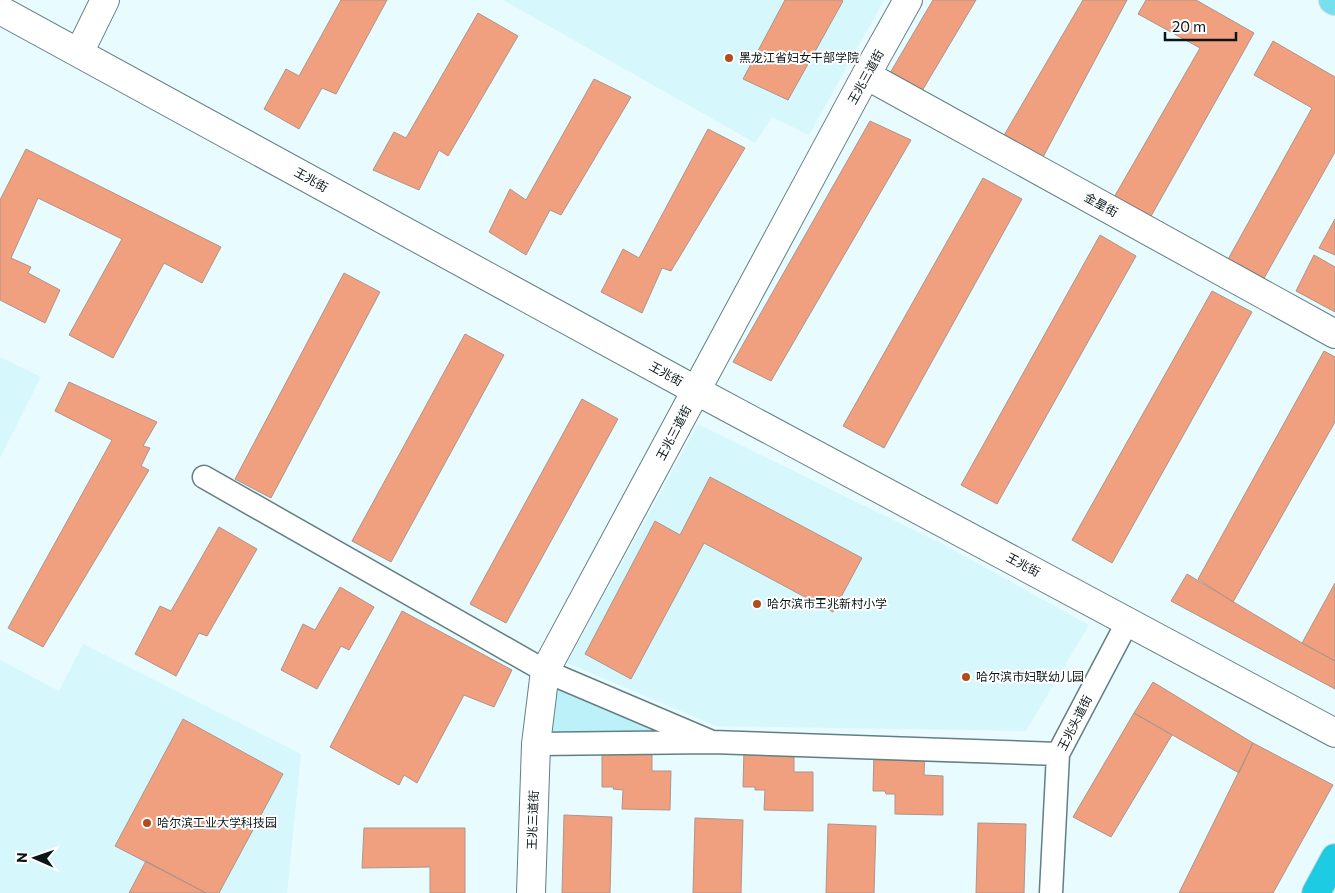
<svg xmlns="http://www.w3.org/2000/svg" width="1335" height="893" viewBox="0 0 1335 893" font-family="Commissioner,'Noto Sans SC',sans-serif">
<rect width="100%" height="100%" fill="#e8fbfe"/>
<path fill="#d6f7fc" d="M503 0H884L809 135 772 117 755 143Z
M0 357 41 377 0 458Z
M698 424 946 546 1089 625 1026 731 716 726 567 663Z
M83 644 301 754 287 893H0V660L59 691Z"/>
<path fill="#bcf1fa" d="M545 671 675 735 543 737Z"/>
<path fill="#f0a07e" stroke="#ae948a" d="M341 0H387L336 94 322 88 299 129 264 109 286 69 299 76Z
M785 0H841L843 1 788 100 743 79Z
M933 0H976L922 91 890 73Z
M1083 0H1127L1042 159 1003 137Z
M1146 0H1196L1254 33 1150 218 1113 199 1200 48 1138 14Z
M478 13 518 36 448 156 439 150 419 190 373 170 394 132 406 138Z
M1273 41 1335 77V152L1263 280 1227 261 1312 108 1254 75Z
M594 79 631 97 561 215 550 210 526 255 489 232 510 189 526 200Z
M870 121 911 140 771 381 733 362Z
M708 129 745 148 671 271 662 268 642 313 601 292 623 249 639 258Z
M26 149 221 247 202 283 164 263 113 358 69 335 122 239 38 198 11 258 31 267 28 273 60 290 45 323 0 300V200Z
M983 178 1022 199 884 448 843 426Z
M1335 219V255L1319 248Z
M1100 235 1136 256 997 504 961 485Z
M1314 255 1335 267V312L1296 291Z
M344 273 380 292 271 498 235 479Z
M1212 291 1252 312 1112 563 1072 540Z
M465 334 504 355 391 562 352 541Z
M1324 351 1335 357V422L1233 602 1198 579Z
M69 382 157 422 143 446 150 448 141 466 149 470 43 647 8 628 112 440 55 411Z
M582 399 618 419 506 623 470 604Z
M710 477 862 558 833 612 704 543 631 679 585 654 655 521 680 535Z
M219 527 257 549 207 636 199 633 176 676 135 654 160 606 171 611Z
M1187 574 1302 643 1335 661V689L1171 601Z
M1335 583V661L1302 643Z
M340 587 374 607 349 650 341 646 317 689 281 670 303 624 315 630Z
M402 611 512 670 494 707 464 695 417 783 404 775 399 785 330 747Z
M1153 682 1253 743 1239 773 1134 713Z
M1134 713 1172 735 1111 837 1073 817Z
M183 719 283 774 219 893H206L115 846Z
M1253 743 1333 785 1273 893H1179Z
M602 748 652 749V771H671L670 810 622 809 623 790 613 789 614 787H602Z
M744 749 794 750V772H813V811L764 810 765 790H755V787H743Z
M874 753 925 754 924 775 943 776V815L895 814V794H886L885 791H873Z
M564 815 612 817 610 893H562Z
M695 818 743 820 741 893H693Z
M978 823 1026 824 1024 893H976Z
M828 824 876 826 874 893H826Z
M364 828H465V893H430V867L362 868Z
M146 861 206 893H129Z"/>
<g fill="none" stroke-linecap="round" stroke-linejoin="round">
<defs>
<path id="street" d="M204 477 545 671 712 742
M536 744 712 742 1058 754
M1051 893 1058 754 1128 621"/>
<path id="secondary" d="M0 10 697 391 1335 733
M79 53 105 0
M866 75 1335 334
M531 893 536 744 545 671 866 75 908 0"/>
<path id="primary" d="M1333 0 1335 1"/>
<path id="highway" d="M1316 893 1335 858"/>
</defs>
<use href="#street" stroke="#627f84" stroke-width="25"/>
<use href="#secondary" stroke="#627f84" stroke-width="30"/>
<use href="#primary" stroke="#d8dada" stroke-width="30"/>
<use href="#highway" stroke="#d8dada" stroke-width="30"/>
<use href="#street" stroke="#fff" stroke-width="22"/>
<use href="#secondary" stroke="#fff" stroke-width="28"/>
<use href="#primary" stroke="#77e0ee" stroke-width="28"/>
<use href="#highway" stroke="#1dcbe2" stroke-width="28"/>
</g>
<g fill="#b14d1b" stroke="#fff" stroke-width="2">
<circle cx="729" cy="58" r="5"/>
<circle cx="757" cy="604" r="5"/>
<circle cx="966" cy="677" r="5"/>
<circle cx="147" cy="823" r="5"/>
</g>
<g text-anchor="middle" stroke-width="4" stroke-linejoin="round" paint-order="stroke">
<g font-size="12" fill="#091517" stroke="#fff" text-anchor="start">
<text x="739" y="62">黑龙江省妇女干部学院</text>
<text x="767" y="608">哈尔滨市王兆新村小学</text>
<text x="976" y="681">哈尔滨市妇联幼儿园</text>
<text x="157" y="827">哈尔滨工业大学科技园</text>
</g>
<g font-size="12" fill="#091517" stroke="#fff">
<text transform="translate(866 77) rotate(-61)" y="4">王兆三道街</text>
<text transform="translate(311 180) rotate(29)" y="4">王兆街</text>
<text transform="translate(1101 205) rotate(29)" y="4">金星街</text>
<text transform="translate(666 374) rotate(29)" y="4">王兆街</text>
<text transform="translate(674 433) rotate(-62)" y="4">王兆三道街</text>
<text transform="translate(1023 565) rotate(28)" y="4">王兆街</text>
<text transform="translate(1075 723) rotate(-63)" y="4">王兆头道街</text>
<text transform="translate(533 820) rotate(-88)" y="4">王兆三道街</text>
</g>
</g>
<g transform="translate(35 858) rotate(272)" stroke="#ffffff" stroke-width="4" paint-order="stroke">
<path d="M0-4L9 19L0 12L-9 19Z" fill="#091517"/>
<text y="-8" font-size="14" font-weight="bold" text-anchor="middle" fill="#091517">N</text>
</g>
<path d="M1165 32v8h71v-8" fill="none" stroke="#091517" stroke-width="2.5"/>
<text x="1172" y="32" font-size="15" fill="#091517" stroke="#ffffff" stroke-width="4" paint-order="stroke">20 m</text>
</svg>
